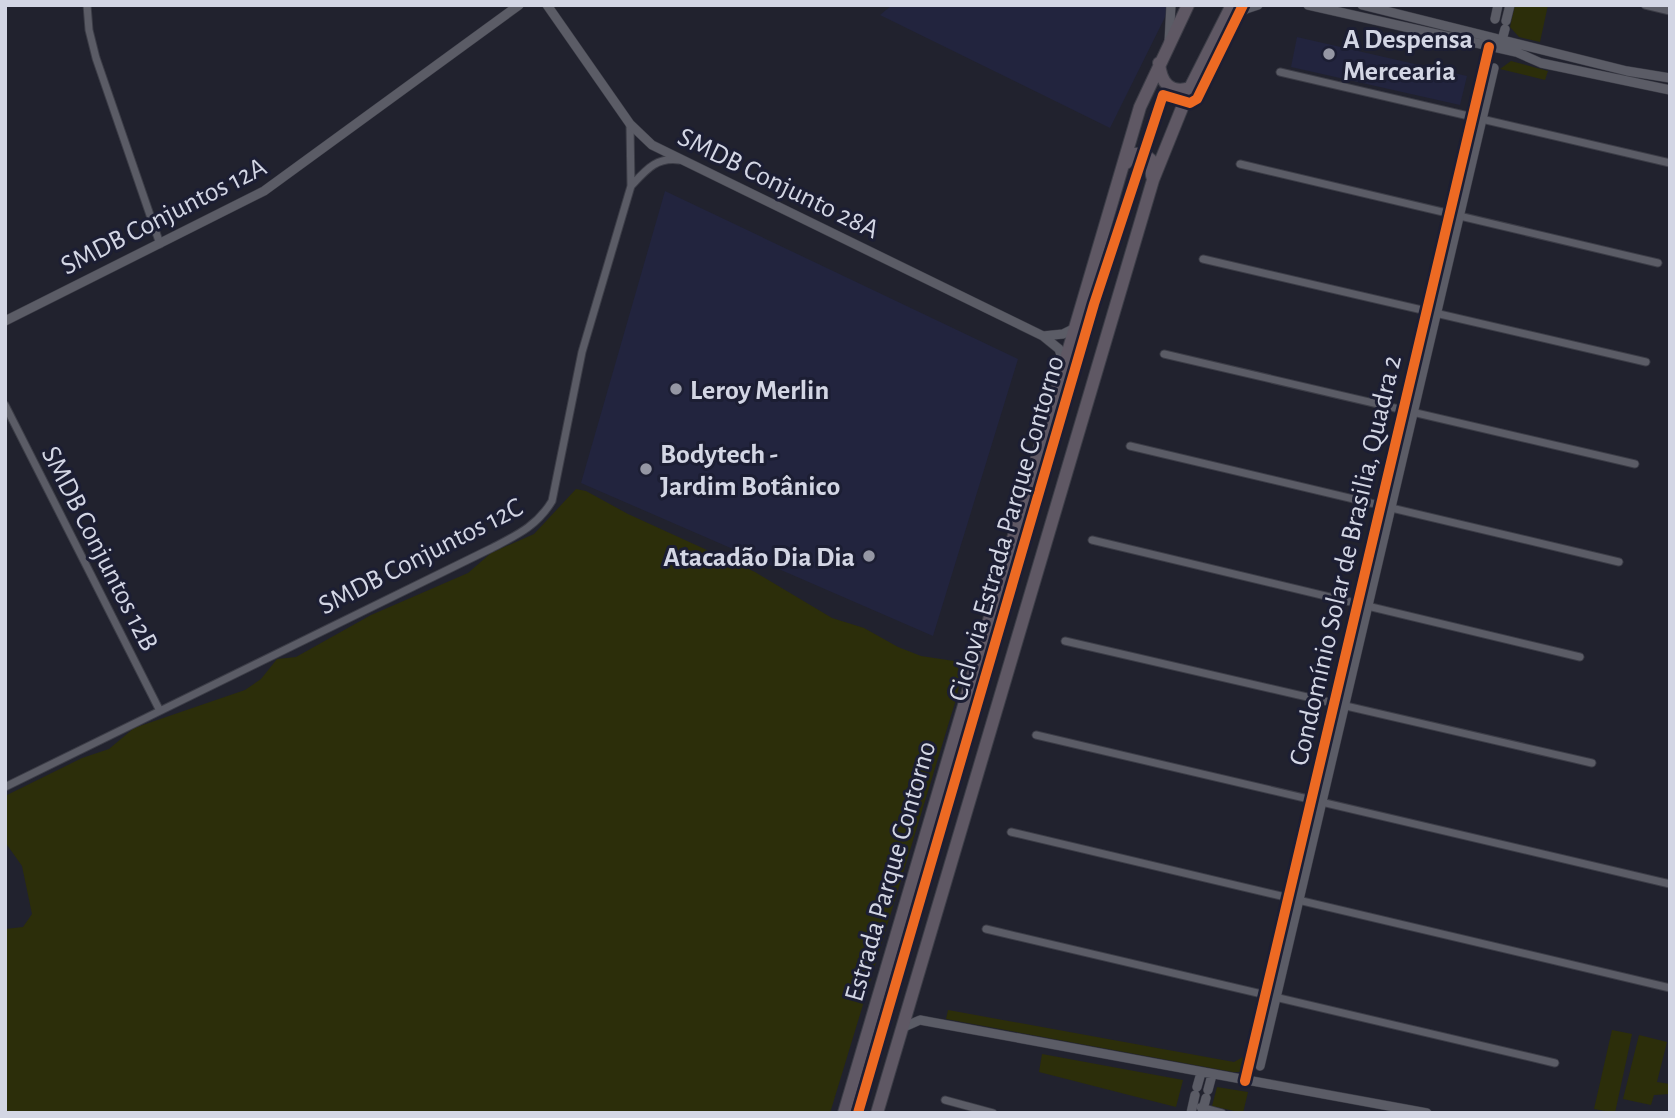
<svg xmlns="http://www.w3.org/2000/svg" width="1675" height="1118" viewBox="0 0 1675 1118" font-family="'Alegreya Sans',sans-serif">
<rect width="100%" height="100%" fill="#21222e"/>
<path fill="#22243e" d="M892 5H1171L1110 128 880 15Z
M1297 37 1467 76 1460 105 1291 67Z
M665 191 1018 359 933 636 581 483Z"/>
<path fill="#2c2e0a" d="M1515 5H1548L1540 42 1519 37 1510 27Z
M1511 61 1548 71 1545 80 1500 69Z
M576 489 586 491 628 514 755 572 832 618 864 628 898 647 921 656 954 661C966 675 955 702 950 719L830 1113H5V929L23 927 32 914 22 866 5 842V796L82 758 109 749 134 728 245 690 261 679 277 659 296 657 371 615 468 573 491 553 534 534Z
M948 1010 1234 1062 1245 1056 1240 1072H1233L946 1019Z
M1612 1030 1632 1034 1615 1113 1594 1109Z
M1639 1035 1667 1042 1657 1082 1670 1084V1094L1654 1095 1651 1105 1623 1099Z
M1042 1054 1183 1080 1176 1107 1039 1072Z
M1217 1087 1248 1092 1243 1113 1212 1106Z"/>
<g fill="none" stroke-linecap="round" stroke-linejoin="round">
<defs>
<path id="minor" d="M87 5 89 30 96 58 160 244
M1645 5 1670 11
M1280 72 1670 163
M1240 164 1658 263
M631 186C646 170 656 157 679 160
M1203 259 1646 362
M1164 354 1635 464
M5 405 159 709
M1130 446 1619 562
M1092 540 1580 657
M1065 641 1592 763
M1036 735 1670 884
M5 787 492 548C517 535 537 526 552 501L582 352 631 186 630 124
M1011 832 1670 988
M986 929 1555 1063
M945 1100 993 1113
M1200 1107 1222 1113"/>
<path id="tertiary" d="M547 5 630 124 652 145 1043 336 1059 349 1064 364
M1308 5 1516 52 1541 63 1670 90
M1362 5 1627 71 1670 78
M1495 19 1498 5
M1506 21 1510 5
M1223 25 1246 9 1258 5
M1502 40 1505 29
M1169 42 1171 5
M1486 58 1489 47
M5 321 264 191 519 5
M1043 336 1063 334 1075 328
M902 1028 920 1020 1427 1113
M1249 1064 1484 66
M1260 1066 1494 68
M1197 1087 1201 1073
M1208 1090 1212 1075
M1191 1113 1195 1095
M1202 1113 1206 1098"/>
<path id="trunk" d="M1159 63C1161 83 1170 94 1190 88
M1126 163 1133 154H1144L1151 160 1152 176
M844 1113 1140 107 1188 5
M877 1113 1153 180 1190 88 1232 5"/>
</defs>
<use href="#minor" stroke="#3c3d47" stroke-width="9"/>
<use href="#tertiary" stroke="#3c3d47" stroke-width="10"/>
<use href="#trunk" stroke="#3c3d47" stroke-width="14"/>
<use href="#minor" stroke="#5b5c66" stroke-width="7"/>
<use href="#tertiary" stroke="#5b5c66" stroke-width="9"/>
<use href="#trunk" stroke="#5f5864" stroke-width="12"/>
<defs>
<path id="cycleway" d="M1245 1081 1489 47
M858 1113 1094 304 1163 95 1190 103 1197 99 1243 5"/>
</defs>
<use href="#cycleway" stroke="#1c1e33" stroke-width="15"/>
<use href="#cycleway" stroke="#ed6a23" stroke-width="10"/>
</g>
<g fill="#9597a4" stroke="#1c1e33" stroke-width="2.5">
<circle cx="1329" cy="54" r="7"/>
<circle cx="676" cy="389" r="7"/>
<circle cx="646" cy="469" r="7"/>
<circle cx="869" cy="556" r="7"/>
</g>
<g text-anchor="middle" stroke-width="6" stroke-linejoin="round" paint-order="stroke">
<g font-size="28" font-weight="bold" fill="#d3d6e4" stroke="#1c1e33" text-anchor="start">
<text x="1343" y="48">A Despensa<tspan x="1343" dy="32">Mercearia</tspan></text>
<text x="690" y="399">Leroy Merlin</text>
<text x="660" y="463">Bodytech -<tspan x="660" dy="32">Jardim Botânico</tspan></text>
<text x="855" y="566" text-anchor="end">Atacadão Dia Dia</text>
</g>
<g font-size="28" fill="#d3d6e4" stroke="#1c1e33">
<text transform="translate(779 182) rotate(26)" y="10">SMDB Conjunto 28A</text>
<text transform="translate(163 215) rotate(-27)" y="10">SMDB Conjuntos 12A</text>
<text transform="translate(1005 528) rotate(-74)" y="10">Ciclovia Estrada Parque Contorno</text>
<text transform="translate(101 548) rotate(63)" y="10">SMDB Conjuntos 12B</text>
<text transform="translate(420 555) rotate(-27)" y="10">SMDB Conjuntos 12C</text>
<text transform="translate(1344 560) rotate(-77)" y="10">Condomínio Solar de Brasilia, Quadra 2</text>
<text transform="translate(889 871) rotate(-74)" y="10">Estrada Parque Contorno</text>
</g>
</g>
<rect width="1675" height="1118" fill="none" stroke="#d3d6e4" stroke-width="14"/>
</svg>
